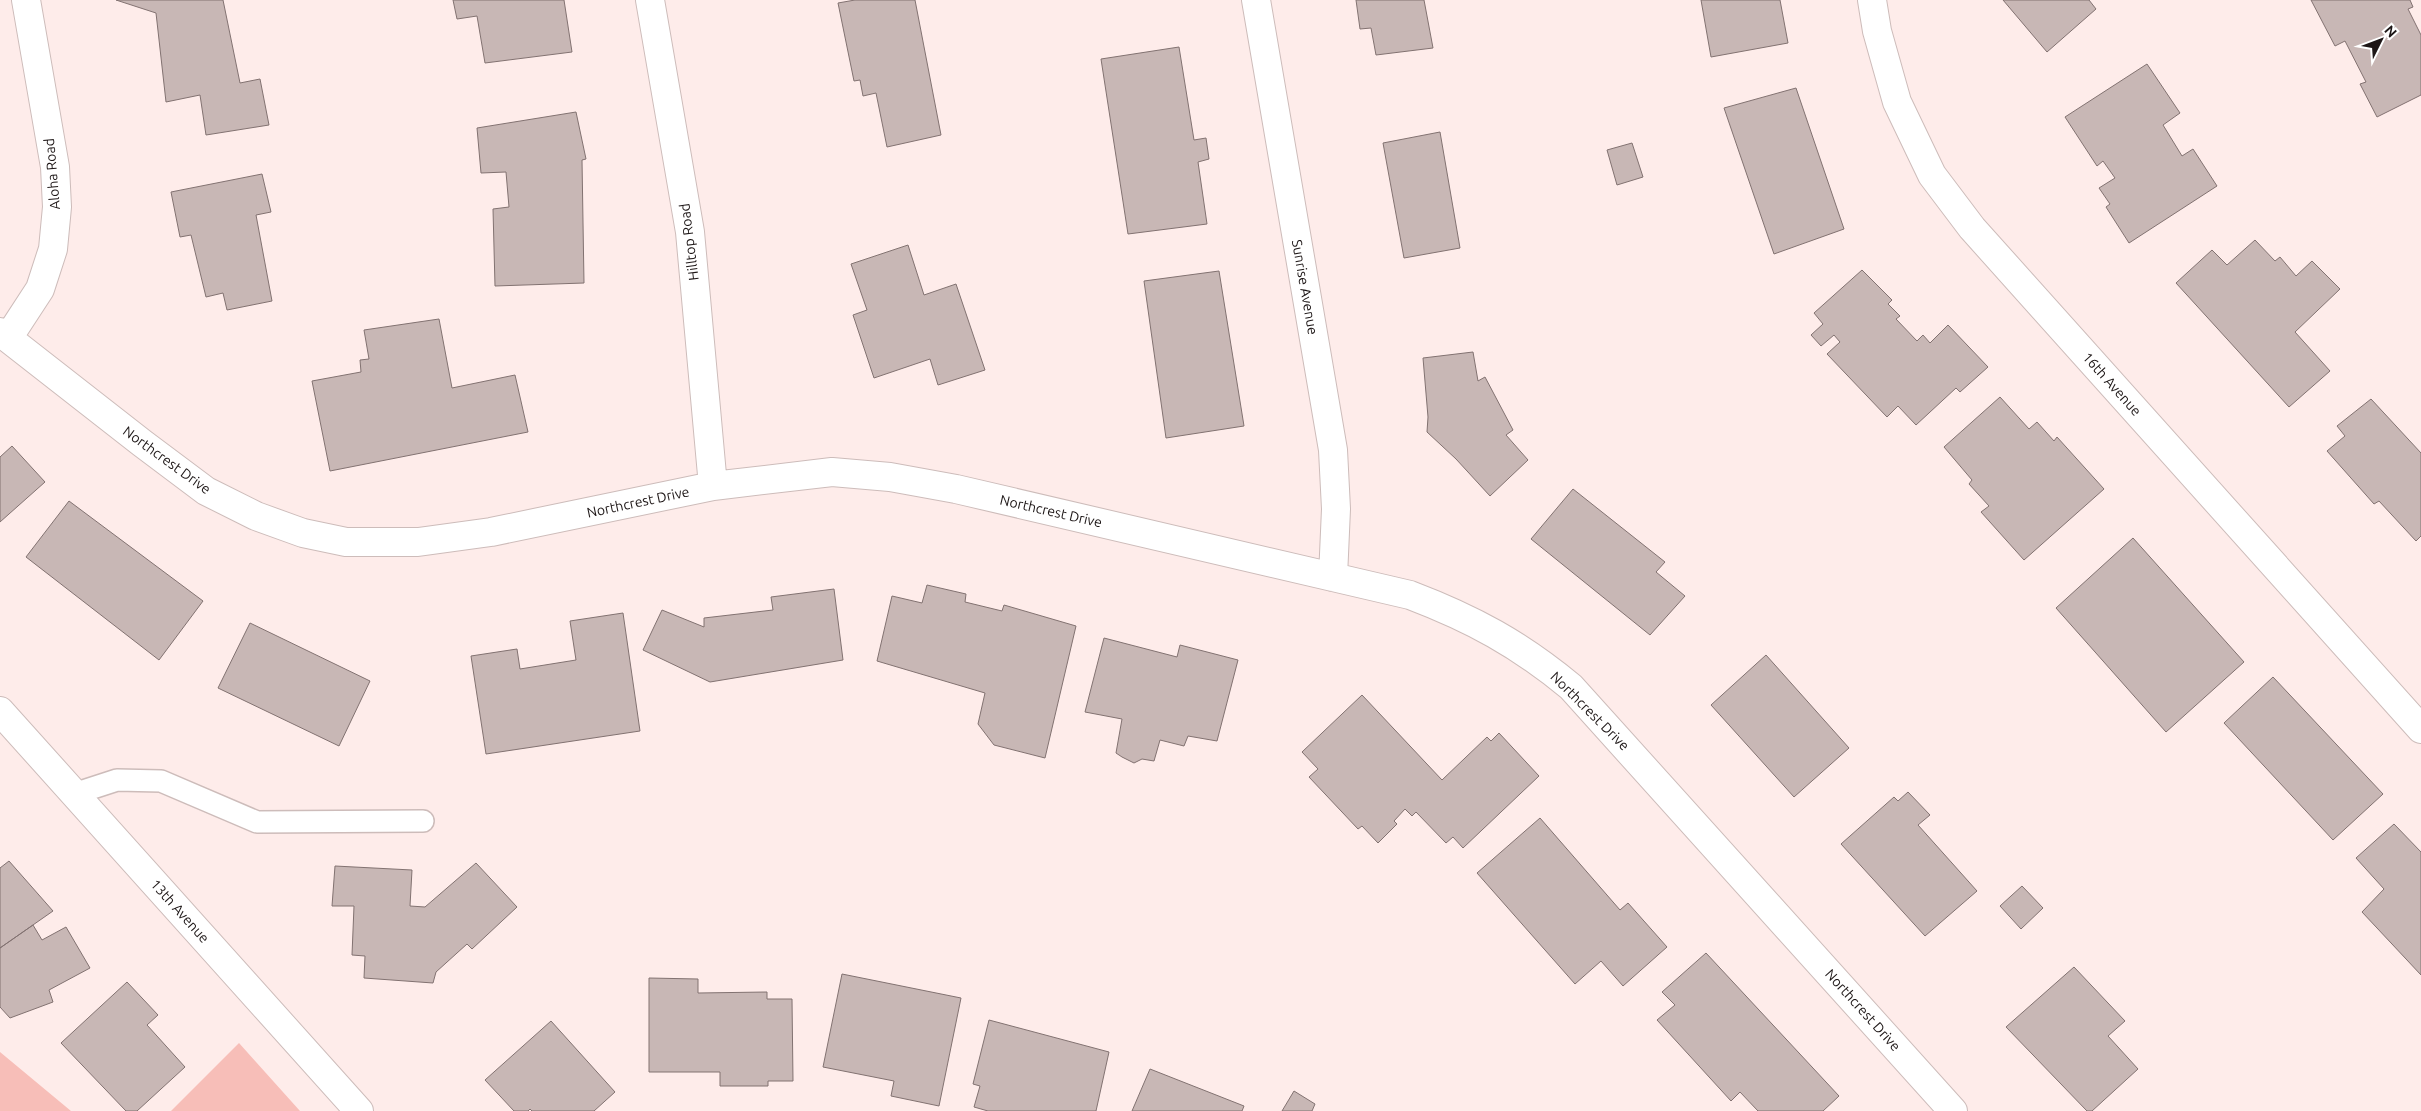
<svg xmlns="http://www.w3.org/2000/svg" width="2421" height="1111" viewBox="0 0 2421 1111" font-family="Ubuntu,sans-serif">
<rect width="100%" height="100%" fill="#feecea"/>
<path fill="#f7beb8" d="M239 1043 300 1111H171Z
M0 1052 71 1111H0Z"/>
<path fill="#c8b7b5" stroke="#827271" d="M116 0H223L240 83 260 79 269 125 206 135 200 95 166 102 156 13Z
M453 0H564L572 52 485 63 477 16 457 19Z
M855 0H915L941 135 887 147 876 93 863 96 860 80 854 81 838 3Z
M1356 0H1424L1433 48 1376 55 1371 28 1360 29Z
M1701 0H1780L1788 43 1711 57Z
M2003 0H2089L2096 9 2047 52Z
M2311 0H2410L2413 7 2408 9 2421 35V95L2377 117 2360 84 2366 82 2345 41 2335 46Z
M1179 47 1194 140 1206 138 1209 159 1198 162 1207 224 1128 234 1101 59Z
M2147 64 2180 113 2163 125 2182 156 2193 149 2217 186 2129 243 2106 207 2110 204 2099 188 2115 178 2103 161 2097 166 2065 117Z
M1796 88 1844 229 1774 254 1724 108Z
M576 112 586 159 582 160 584 283 495 286 493 209 509 207 506 172 481 173 477 128Z
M1440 132 1460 248 1404 258 1383 143Z
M1632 143 1643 177 1617 185 1607 150Z
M262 174 271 212 256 215 272 301 227 310 223 293 206 297 191 235 180 237 171 192Z
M2255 240 2275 261 2280 257 2296 276 2312 261 2340 289 2295 332 2330 371 2289 407 2176 283 2212 250 2227 265Z
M908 245 924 295 956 284 985 370 938 385 930 359 874 378 853 315 867 310 851 264Z
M1862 270 1892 300 1888 304 1900 316 1896 319 1917 341 1923 335 1930 343 1948 325 1988 367 1960 392 1956 388 1916 425 1898 406 1887 417 1827 354 1840 342 1834 335 1821 346 1811 335 1823 324 1814 313Z
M1219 271 1244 426 1166 438 1144 281Z
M439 319 452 388 515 375 528 432 330 471 312 381 361 372 360 360 369 359 364 330Z
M1473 352 1478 381 1485 377 1513 430 1506 435 1528 460 1490 496 1456 459 1427 432 1428 417 1423 358Z
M2000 397 2029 429 2037 422 2054 441 2057 437 2104 489 2024 560 1981 512 1989 506 1969 484 1972 480 1944 447Z
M2371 399 2421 453V536L2416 541 2379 501 2374 504 2327 451 2345 436 2337 426Z
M12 446 45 482 0 522V457Z
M1573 489 1665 562 1656 572 1685 596 1650 635 1531 539Z
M69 501 203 601 159 660 26 557Z
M2133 538 2244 662 2166 732 2056 608Z
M927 585 966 594 965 602 1002 611 1004 605 1076 626 1045 758 994 745 978 724 985 693 877 661 892 596 922 603Z
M834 589 843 660 710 682 643 650 662 610 704 627V618L773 610 771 597Z
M623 613 640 731 486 754 471 656 517 649 520 669 576 660 570 621Z
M250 623 370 681 339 746 218 688Z
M1104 638 1177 657 1180 645 1238 660 1217 741 1188 736 1184 746 1160 740 1154 761 1142 759 1134 763 1122 757 1116 753 1122 719 1085 712Z
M1766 655 1849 748 1794 797 1711 705Z
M2273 677 2383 794 2333 840 2224 723Z
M1362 695 1442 780 1487 737 1491 741 1499 733 1539 776 1463 848 1453 837 1446 843 1416 812 1412 816 1405 809 1394 821 1397 824 1378 843 1362 826 1358 829 1309 777 1318 769 1302 752Z
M1908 792 1930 815 1918 825 1977 891 1925 936 1841 844 1894 797 1898 801Z
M1540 818 1620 910 1628 903 1667 947 1623 986 1601 961 1575 984 1477 873Z
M2394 824 2421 852V975L2362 912 2384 889 2356 858Z
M9 861 53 911 0 948V868Z
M476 863 517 907 472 949 467 944 436 972 433 983 364 978 365 956 352 955 354 906H332L335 866 412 870 410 906 425 907Z
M2022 886 2043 908 2021 929 2000 906Z
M33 925 42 940 66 927 90 968 49 990 53 1002 10 1018 0 1007V948Z
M1706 953 1839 1096 1823 1111H1758L1740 1092 1731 1101 1657 1020 1675 1005 1662 992Z
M2074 967 2125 1021 2108 1036 2138 1069 2092 1111H2087L2006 1027Z
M842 974 961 998 939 1106 891 1096 894 1081 823 1067Z
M649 978 698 979V993L767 992V999H792L793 1081H768V1086H720V1072H649Z
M127 982 158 1015 147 1025 185 1067 137 1111H126L61 1043Z
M989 1020 1109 1052 1096 1111H988L974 1107 980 1086 973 1084Z
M551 1021 615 1092 594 1111H532L530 1109 528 1111H514L485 1080Z
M1150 1069 1244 1106 1242 1111H1132Z
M1294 1091 1315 1104 1312 1111H1282Z"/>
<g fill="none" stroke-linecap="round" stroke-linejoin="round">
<defs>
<path id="lane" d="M74 794 117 780 161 781 257 822 423 821"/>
<path id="street" d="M650 0 690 232 713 486
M1256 0 1333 450 1336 509 1333 577
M1872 0 1877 31 1897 102 1932 175 1972 228 2421 729
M0 332 142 443 206 491 256 516 303 533 346 542H418L491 532 713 486 832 472 890 477 956 489 1410 595C1473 619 1519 644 1571 687L1953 1111
M8 338 40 289 53 249 57 207 55 167 26 0
M0 711 359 1111"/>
</defs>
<use href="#lane" stroke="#cdbcba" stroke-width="24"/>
<use href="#street" stroke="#cdbcba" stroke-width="30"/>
<use href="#lane" stroke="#fff" stroke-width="21"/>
<use href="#street" stroke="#fff" stroke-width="28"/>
</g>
<g text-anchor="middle" stroke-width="5" stroke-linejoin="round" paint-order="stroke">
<g font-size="14" fill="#1d1616" stroke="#fff">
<text transform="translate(52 174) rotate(-95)" y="5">Aloha Road</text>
<text transform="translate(689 242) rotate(-97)" y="5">Hilltop Road</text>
<text transform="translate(1305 287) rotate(80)" y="5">Sunrise Avenue</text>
<text transform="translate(2112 384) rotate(48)" y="5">16th Avenue</text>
<text transform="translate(167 460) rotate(36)" y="5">Northcrest Drive</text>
<text transform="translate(638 502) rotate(-12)" y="5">Northcrest Drive</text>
<text transform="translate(1051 511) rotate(13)" y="5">Northcrest Drive</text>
<text transform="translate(1590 711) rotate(45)" y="5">Northcrest Drive</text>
<text transform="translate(180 911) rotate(48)" y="5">13th Avenue</text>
<text transform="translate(1863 1010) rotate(48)" y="5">Northcrest Drive</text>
</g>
</g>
<g transform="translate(2381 40) rotate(48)" stroke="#ffffff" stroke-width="4" paint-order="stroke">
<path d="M0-4L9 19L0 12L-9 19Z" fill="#1d1616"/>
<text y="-8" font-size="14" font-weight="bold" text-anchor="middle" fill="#1d1616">N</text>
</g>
</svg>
